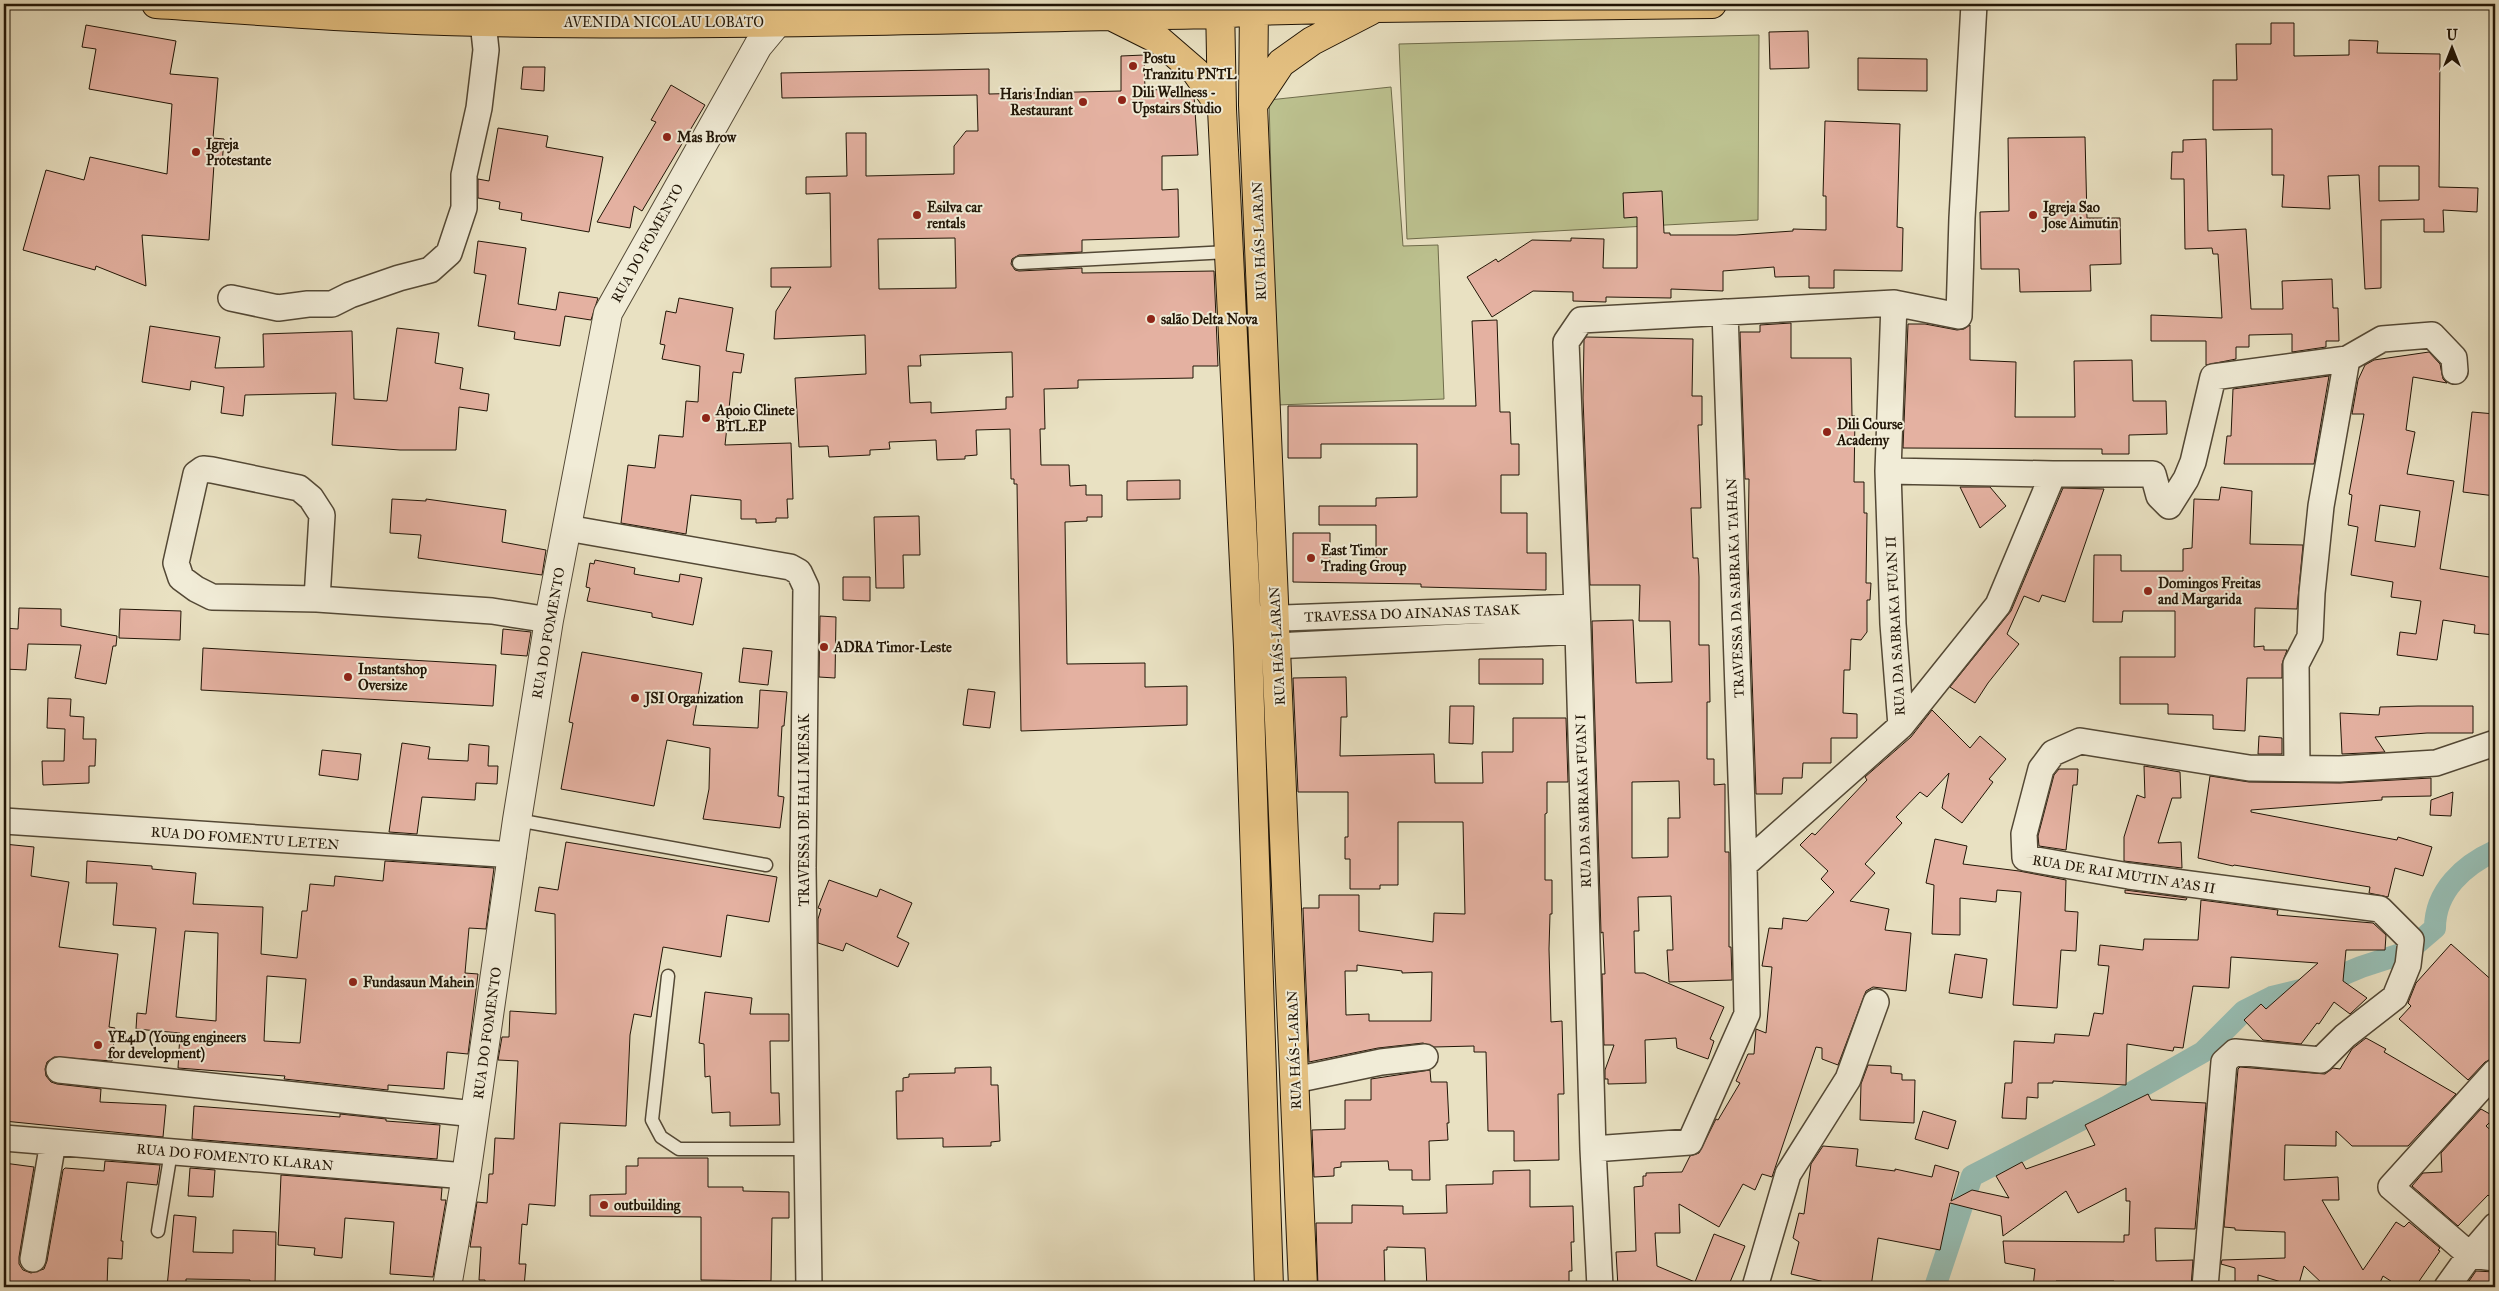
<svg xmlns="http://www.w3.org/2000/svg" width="2499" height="1291" viewBox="0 0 2499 1291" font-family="'IM FELL Great Primer',serif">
<rect width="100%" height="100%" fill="#e9e1c2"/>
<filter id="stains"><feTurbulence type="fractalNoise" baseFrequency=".004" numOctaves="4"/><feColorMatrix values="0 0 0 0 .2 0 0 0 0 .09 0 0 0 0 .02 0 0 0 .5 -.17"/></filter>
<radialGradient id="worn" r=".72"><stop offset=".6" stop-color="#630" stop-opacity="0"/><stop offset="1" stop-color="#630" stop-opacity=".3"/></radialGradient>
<path fill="#bcc18f" stroke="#6e6b4a" d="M1759 35 1758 220 1407 239 1399 44Z
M1391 87 1403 246 1438 245 1444 399 1277 405 1269 100Z"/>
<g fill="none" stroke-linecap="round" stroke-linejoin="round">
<path stroke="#97beb4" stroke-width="22" d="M1935 1287 1972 1176 2106 1107 2203 1052 2244 1011 2272 997 2313 987 2361 967 2407 952 2435 928C2435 891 2464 865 2495 851"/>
</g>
<path fill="#e4b1a1" stroke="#211506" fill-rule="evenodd" d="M2271 23H2294V56L2349 55V40L2378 41 2377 53 2440 54 2439 187 2478 188 2477 212 2443 210 2444 232H2424V219L2381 220V288L2365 289 2359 175 2328 176 2330 209 2282 207 2284 175H2272V129L2213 130V80H2237L2236 44H2271ZM2379 166H2419V200L2379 201Z
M86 25 176 41 170 74 218 78 213 138 224 139 222 165 214 164 209 240 142 235 146 286 96 266 95 270 23 250 46 170 84 180 90 157 167 174 172 104 89 89 96 49 82 47Z
M1808 31 1809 68 1770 69 1769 32Z
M1144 55 1145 90 1189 89 1194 96 1198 155 1162 156V190L1178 189 1179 237 1082 240V252L1019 255 1012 259 1011 264 1015 270 1019 271 1082 268V273L1214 271 1218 366H1193V378L1078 380V388L1044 389 1045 429H1040L1041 465H1069L1070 486 1086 485V495H1102V517H1087V521L1065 522 1067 664 1145 663V687L1187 686V725L1021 731 1017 484H1014V479H1011L1010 429 976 430 977 455 965 456V459L937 460 936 440 889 442 890 449 870 450V455L829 457 828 446 799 447 795 378 866 374 865 335 774 339 776 311 791 287H771V268L831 267 830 193 806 194V177L847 176 846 133H866V176L954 174V146L966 131H978L977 95 782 98 781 73 989 69V94L1121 91V56ZM955 238 956 288 879 289 878 239ZM1012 352 1013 397H1006V409L931 413V402L910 403 908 366H921L920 355Z
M1858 58 1927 59V91L1858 90Z
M523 67H545L544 91 521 89Z
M671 85 705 105 642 211 634 206 630 228 597 222 656 122 651 120Z
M1825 121 1900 124 1897 227 1903 228 1902 271 1834 270V288H1809V276L1775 277 1774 267 1723 271V291L1671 289V298L1606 297V302L1573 301V292L1533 291 1492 317 1467 277 1496 259 1498 262 1532 240 1571 241V238L1604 239 1603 268H1637V217L1624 218 1623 193 1662 191 1664 233H1670V235H1736L1793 231V229L1826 230V196H1823Z
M498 128 548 136 546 147 603 157 589 232 521 220 522 213 499 209 500 202 478 198V179L489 181Z
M2085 137 2087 218H2120L2121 264 2090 265 2091 291 2020 292 2019 269H1981L1980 212 2009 211 2008 138Z
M2206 139 2208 231 2246 229 2251 309H2283L2282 281 2332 279 2333 308H2338L2339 341H2326V347L2292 352V334L2249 335V347H2236V359L2206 365V341H2151V315L2222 318 2218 254H2213L2212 248 2185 249 2184 179H2171L2172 152H2183V140Z
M478 241 526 248 518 304 556 310 559 292 598 298 591 320 565 316 560 346 514 339 515 332 478 326 486 275 474 273Z
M679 298 733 308 726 351 744 354 741 373 733 372 725 445 791 443 793 499H787L788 518H776V522L756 523V519H741V500L691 495 686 534 621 523 628 465 655 468 659 435 683 437 686 401 698 402 700 366 662 359 665 345 660 344 666 311 676 313Z
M1497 320 1500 412H1510L1511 444H1519V475H1501V513H1527V553H1546V590L1421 587V584L1293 582V533H1330V565H1376V525H1319V506H1376V498L1417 497V444H1321V458H1288V406H1476L1472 321Z
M1791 323V358H1851L1852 416H1855L1854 482H1864V513H1867L1866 583H1871L1870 600H1867V632L1861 640 1851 639 1850 670H1844L1843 713 1857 714V738H1831V763H1803L1802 778H1783L1782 794H1756L1748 558 1749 479H1745L1740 332H1760V325Z
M1908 324H1925L1957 330 1964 329 1970 325V360L2016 362 2015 417H2075L2074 361 2132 360 2133 401H2166L2167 434 2129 435V454H2102V449L1903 448Z
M150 326 220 337 215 368 264 367 263 334 352 331 354 399 387 401 397 328 439 333 435 363 463 368 460 389 489 394 487 411 459 407 456 450H400L332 445 336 393 245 395 243 416 221 413 224 387 191 381 190 390 142 382Z
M1586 337 1693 339 1692 396H1702V425H1698L1701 508H1691L1693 558H1698L1699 577V645H1709L1710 702H1707V759H1714V785L1725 784V852H1729V947H1731L1732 980 1669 982 1667 950H1673L1671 896 1638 897 1639 931H1634L1635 973H1644L1724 1007 1710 1039 1714 1041 1708 1059 1677 1048 1676 1038 1645 1040 1646 1083 1608 1084V1079H1605V1070L1614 1045H1604L1602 974H1605L1603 932 1601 933 1592 621 1633 620 1636 683 1672 682 1670 621H1639L1640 585H1590L1583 398 1584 340ZM1679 781 1680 818H1668V857L1632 858V782Z
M2429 352 2440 364 2443 379 2447 383 2413 377 2406 430 2415 432 2407 474 2454 481 2440 569 2495 578V635L2474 633 2475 625 2443 620 2437 660 2397 655 2400 632 2416 634 2421 601 2391 597 2393 582 2351 575 2358 527 2348 525 2352 495 2349 494 2364 414H2352L2358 380 2365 365 2374 360ZM2380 505 2420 511 2415 547 2375 541Z
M2329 376 2314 464H2224L2227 436H2231L2233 389Z
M2472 412 2495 414V496L2463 492Z
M1180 480V499L1127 500V481Z
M1960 487H1990L2006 506 1980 528Z
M2221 487 2252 491 2250 544 2303 545 2297 609 2255 608 2254 647 2264 646V650H2287L2282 664V678H2247L2245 731 2213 729V715L2168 714V704H2120V657H2175V611H2123L2122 622H2093L2094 555H2121V571H2183V549L2192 548 2194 499 2219 500Z
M2063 488 2104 489 2065 602 2042 595 2039 602 2024 596 2007 634 2019 644 1988 683 1975 703 1950 687 2011 611Z
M392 499 426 501V499L506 510 502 542 546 550 542 575 418 558 421 535 390 533Z
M919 516 920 555H903L904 588H876L874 517Z
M595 560 635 568 634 574 679 582 680 574 702 578 693 625 652 617V613L587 601 590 588 586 587 590 563 594 564Z
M843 577H870V601L843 600Z
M19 608 61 609V626L117 636 116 646H113L106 684 75 678 81 645 28 644 26 670 4 669V628L18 629Z
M120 609 181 611 180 640 119 638Z
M820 616 836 617 835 678 819 677Z
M503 629 531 632 527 656 501 654Z
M203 648 496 665 493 706 201 690Z
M743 648 772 651 768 685 739 682Z
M582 652 702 673 693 725 758 728 760 690 787 692 784 726H782L778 796 784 797 780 828 703 819 709 789 710 748 667 740 654 806 561 789 573 723 569 722Z
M1479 659H1543V684H1479Z
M1346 677 1347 717H1341L1340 756 1434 754 1435 783H1483L1482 752H1513V718H1566L1568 782H1547V813L1545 814V880H1552V914H1550L1549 949 1551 1022 1562 1021 1564 1094H1558L1559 1160 1514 1161V1131H1488L1486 1052H1474V1046L1434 1047 1423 1043 1378 1048 1309 1062 1303 908H1319V895H1359V931L1433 942 1434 913 1465 914 1463 822H1398V885H1380V889H1350V859H1345V837H1348V792H1298L1293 678ZM1357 965 1402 971V973L1432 972 1431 1021H1369V1014L1346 1015 1345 971H1357Z
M968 689 995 692 990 728 963 725Z
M48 698 71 699 70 716 84 717 83 739H96L95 766H89V783L43 785 42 761H64L65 729 47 728Z
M1450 706H1474L1473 744 1449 743Z
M2418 706H2473V733H2427L2375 737 2385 752 2342 754 2340 713 2379 715 2380 707Z
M1932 710 1970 748 1980 736 2006 759 1989 779 1993 782 1962 823 1942 808 1949 773 1927 797 1920 792 1896 817 1902 823 1865 864 1875 873 1850 901 1889 909 1885 930 1911 933 1906 991 1873 987 1866 991 1838 1065 1822 1059V1048L1816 1047 1772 1177 1762 1174 1755 1190 1743 1184 1719 1227 1679 1204 1680 1233H1655L1657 1266 1695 1282 1714 1234 1745 1246 1728 1287H1618L1616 1252 1636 1251 1634 1187 1643 1186V1176H1646V1173L1682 1172 1690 1156 1699 1153 1716 1119 1718 1120 1740 1083 1736 1081 1748 1054H1754L1756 1029 1766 1033 1772 967 1762 966 1769 928 1782 929 1783 918 1807 921 1834 892 1821 879 1828 871 1800 845 1812 833 1815 835 1867 780 1865 777 1911 737Z
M2259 736 2282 738V754H2258Z
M402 743 430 747 428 759 468 761 469 744 489 746 488 766H498L497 784 476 783 475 800 422 797 417 834 389 832Z
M322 750 361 754 358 780 319 775Z
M2144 766 2180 772 2181 798H2172L2158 843 2181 842 2182 868 2124 861V837L2137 795 2145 798Z
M2059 769H2078L2077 785H2073L2066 850 2039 846 2038 836 2054 775Z
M2210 776 2249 782 2340 783 2431 778V796L2382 797V800L2251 810V812L2397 840 2398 837 2432 847 2423 876 2395 868 2388 897 2369 893 2370 887 2234 865 2233 866 2198 858Z
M2453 792 2451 816 2430 815 2431 800Z
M1935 839 1967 846 1963 864 2019 871 2066 880 2065 911 2078 912 2076 951 2061 950 2057 1008 2013 1005 2021 892 1997 890 1996 902 1960 898V935L1932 934 1934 885 1926 883Z
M566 842 777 877 769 922 727 915 721 957 663 947 651 1017 634 1014 630 1035 626 1126 560 1123 555 1206 529 1204 527 1225 522 1224 519 1264H526L524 1287 485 1285V1280H479L481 1247H470L477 1202 487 1203 489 1174H493L495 1138 514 1139 515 1118 518 1061 498 1060 502 1037H509L510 1011 556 1014 555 914 535 911 539 887 558 890Z
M4 844 34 847 31 876 69 882 59 947 118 954 109 1027 115 1028 112 1061 54 1057 47 1062 45 1069 46 1076 51 1082 57 1084 101 1089 100 1102 166 1105 163 1137 4 1121Z
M87 861 152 866V869L196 873 193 904 263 907 261 954 297 958 302 911H307L310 884 334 886 335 876 383 881 385 861 494 868 486 929 469 928 465 973 478 974 468 1054 447 1052 444 1089 388 1085V1090L284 1079 285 1076 178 1068 180 1033 136 1029 137 1013 146 1014 156 928 113 925 117 883H86ZM185 931 218 933 216 1021 176 1017ZM267 976 306 979 300 1043 264 1041Z
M829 880 877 897 880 889 912 903 897 937 909 943 898 967 846 943 843 951 818 943V919L821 909 818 908Z
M2125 890 2187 898 2186 900 2125 893Z
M2201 900 2278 910 2277 915 2373 923 2386 935 2385 950H2346L2343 981 2367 998 2350 1014 2334 1002 2319 1024 2317 1023 2301 1044 2263 1040 2244 1020 2261 1004 2266 1009 2318 963 2231 957 2229 988 2193 986 2183 1048 2174 1047 2173 1051 2127 1044 2126 1085 2053 1081V1083H2038V1098L2027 1097 2026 1119 2002 1118 2005 1083H2012L2014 1041 2054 1043 2055 1034 2089 1036 2094 1013 2103 1014 2109 966 2098 965 2100 945 2143 950 2144 939 2198 940Z
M2451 944 2495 983V1058L2485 1062 2468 1080 2399 1019 2411 1006 2408 1003 2416 983Z
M1955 954 1987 959 1982 998 1949 993Z
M705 992 752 998 750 1014H789V1041H770L771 1093H779L780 1125 730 1126V1112L712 1113 710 1076 705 1077 704 1044 699 1043Z
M2366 1038 2386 1049 2384 1052 2456 1094 2408 1146H2352L2336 1131V1146L2285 1145 2284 1180 2338 1177 2339 1200H2322L2363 1270 2396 1222 2404 1227 2409 1222 2440 1248 2438 1250 2440 1251 2415 1287H2400L2383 1276 2378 1287H2326L2304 1266 2298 1287 2258 1275V1287H2235V1268L2221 1264 2222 1260 2285 1258V1232L2235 1230V1228L2224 1227 2238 1069 2240 1067 2325 1074 2333 1068 2340 1069 2352 1049Z
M1868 1065 1891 1066V1073L1902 1074V1080H1915L1914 1123 1860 1120 1861 1084Z
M991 1067V1085H998L1000 1141 991 1142V1146L943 1147V1138L897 1139 896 1091H903V1078L909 1077V1074L955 1073V1068Z
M1430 1070 1431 1082H1447L1449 1123H1447L1448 1140 1429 1141 1430 1180H1412V1170H1389L1388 1161 1341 1162V1167L1334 1168V1176L1314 1177 1312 1130 1345 1129V1100H1371V1079Z
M2148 1094 2151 1100 2206 1103 2195 1229 2155 1228 2156 1261 2193 1260 2191 1287H2114V1281H2056V1287H2033L2035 1269 2005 1263 2003 1241 2124 1242V1235H2129L2130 1201H2126V1188L2078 1213 2066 1191 2003 1236 2001 1216 1950 1203 1940 1250 1878 1238 1871 1287H1832L1833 1284 1791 1274 1799 1242 1793 1238 1799 1213 1804 1214 1811 1164 1823 1146 1858 1149 1856 1166 1895 1171V1169L1932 1177 1935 1165 1959 1172 1951 1201 1972 1190 2009 1198 1996 1176 2022 1162 2026 1169 2095 1145 2085 1125Z
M194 1106 340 1117V1114L386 1119V1121L440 1125 437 1159 192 1139Z
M2481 1109 2495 1117 2486 1126 2495 1134V1202L2488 1195 2458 1226 2412 1186 2423 1173 2442 1172 2441 1153Z
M1923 1111 1956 1121 1948 1149 1915 1139Z
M638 1158H708V1187H743V1191L789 1192V1218H772L771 1281 701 1280V1217L590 1216V1195L626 1194V1166H638Z
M105 1161 160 1165 157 1185 127 1182 121 1241H123L122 1259 108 1258 107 1287H4V1163L34 1167 19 1257V1264L23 1270 31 1273 44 1269 47 1261 63 1170 65 1168 104 1171Z
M190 1168 215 1170 213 1197 188 1196Z
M1530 1170V1207L1573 1206 1574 1242H1571L1572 1271H1569V1287H1427L1425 1248 1387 1247V1250H1384L1385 1287H1318L1316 1223H1352V1205L1403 1206V1214L1447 1213 1446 1185 1493 1184V1171Z
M281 1175 442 1188 441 1200H446L433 1277 390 1274 394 1222 345 1218 342 1258 314 1255 315 1248 278 1245Z
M174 1215 196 1217 193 1252 233 1253V1230L276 1232 275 1287H250V1280L186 1279V1287H167Z
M2476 1271 2495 1272V1287H2465Z"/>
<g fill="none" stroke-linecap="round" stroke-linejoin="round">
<defs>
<path id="service" d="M1019 263 1228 252
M517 820 766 865
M668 976 652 1120 661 1137 679 1149H808
M158 1231 171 1152"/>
<path id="minor" d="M231 298 278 308 308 304H332L350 295 399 278 430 270 449 253 464 208V175L479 108 486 50 483 22
M1894 303 1959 316 1962 218 1974 4
M1725 312 1744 865
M1888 471 2053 474 1998 605 1901 726
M2053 474H2153L2159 496 2169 506 2186 479 2193 462 2213 377 2347 359 2382 339 2432 335 2454 358 2455 371
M567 528 790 567 799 572 806 587 803 868 809 1287
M317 599 212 597 196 589 181 578 176 563 196 474 203 469 212 470 299 488 311 498 322 515 317 599 492 611 549 620
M1254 619 1577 607
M1256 647 1578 631
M2297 768 2296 664 2310 637 2312 593 2321 506 2347 359
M4 821 513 855
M59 1070 475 1114
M2495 1072 2391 1187 2470 1255 2495 1258
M1295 1080 1381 1062 1425 1057
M4 1138 466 1176
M1593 1149 1690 1142 1747 1014 1744 865 1901 726 1893 624 1888 471 1894 303 1581 320 1566 342 1578 631 1593 1149 1600 1287
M33 1259 53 1142
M1755 1287 1788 1174 1848 1079 1876 1002
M2205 1287 2224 1062 2235 1052 2321 1060 2345 1036 2395 997 2408 965 2411 940 2380 909 2129 876 2025 858 2024 834 2041 769 2053 753 2080 741 2249 768 2340 769 2436 763 2495 743
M2447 1287 2470 1255 2495 1226"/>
<path id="tertiary" d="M447 1287 466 1176 517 820 549 620 608 313 758 46 778 22"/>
<path id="primary" d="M156 4C264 11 373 20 482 22 728 27 974 18 1220 14L1254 11 1376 8 1712 4
M1220 4 1222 109 1248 647 1269 1287
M1254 4 1253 105 1303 1287
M1115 18 1159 40 1196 72 1222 109
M1253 105 1281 63 1312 41 1370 11"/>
</defs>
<use href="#service" stroke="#534835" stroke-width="15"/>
<use href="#minor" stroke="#534835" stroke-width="28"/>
<use href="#tertiary" stroke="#534835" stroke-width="30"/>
<use href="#primary" stroke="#211506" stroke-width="30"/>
<use href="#service" stroke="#f1ecd7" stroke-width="12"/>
<use href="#minor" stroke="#f1ecd7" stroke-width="25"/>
<use href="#tertiary" stroke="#f1ecd7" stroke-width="28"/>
<use href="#primary" stroke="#e4c081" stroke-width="28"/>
</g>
<g fill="#8f2418" stroke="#f1ecd7" stroke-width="2">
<circle cx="1133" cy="66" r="5"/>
<circle cx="1122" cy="100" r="5"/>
<circle cx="1083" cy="102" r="5"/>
<circle cx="667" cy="137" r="5"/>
<circle cx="196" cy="152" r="5"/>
<circle cx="917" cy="215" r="5"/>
<circle cx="2033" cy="215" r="5"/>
<circle cx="1151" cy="319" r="5"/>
<circle cx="706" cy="418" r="5"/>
<circle cx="1827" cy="432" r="5"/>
<circle cx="1311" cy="558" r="5"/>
<circle cx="2148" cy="591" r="5"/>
<circle cx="824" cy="647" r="5"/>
<circle cx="348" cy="677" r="5"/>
<circle cx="635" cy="698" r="5"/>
<circle cx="353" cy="982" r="5"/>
<circle cx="98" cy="1045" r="5"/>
<circle cx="604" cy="1205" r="5"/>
</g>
<g text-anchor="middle" stroke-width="4" stroke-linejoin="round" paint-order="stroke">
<g font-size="14" fill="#211506" stroke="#f1ecd7">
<text x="664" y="27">AVENIDA NICOLAU LOBATO</text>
<text transform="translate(1259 241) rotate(-92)" y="5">RUA HÁS-LARAN</text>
<text transform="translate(647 243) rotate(-61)" y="5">RUA DO FOMENTO</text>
<text transform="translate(1735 588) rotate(-92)" y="5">TRAVESSA DA SABRAKA TAHAN</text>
<text transform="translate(1412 613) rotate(-2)" y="5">TRAVESSA DO AINANAS TASAK</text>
<text transform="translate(1895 626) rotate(-93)" y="5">RUA DA SABRAKA FUAN II</text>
<text transform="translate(548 633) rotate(-80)" y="5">RUA DO FOMENTO</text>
<text transform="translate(1277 646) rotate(-93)" y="5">RUA HÁS-LARAN</text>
<text transform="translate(1583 801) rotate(-92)" y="5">RUA DA SABRAKA FUAN I</text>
<text transform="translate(804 810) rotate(-90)" y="5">TRAVESSA DE HALI MESAK</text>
<text transform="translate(245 838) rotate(4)" y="5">RUA DO FOMENTU LETEN</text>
<text transform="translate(2124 874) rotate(9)" y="5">RUA DE RAI MUTIN A’AS II</text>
<text transform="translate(487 1033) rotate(-82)" y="5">RUA DO FOMENTO</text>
<text transform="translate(1294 1050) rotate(-92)" y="5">RUA HÁS-LARAN</text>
<text transform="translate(235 1157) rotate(5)" y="5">RUA DO FOMENTO KLARAN</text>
</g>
<g font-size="14" font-weight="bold" fill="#211506" stroke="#f1ecd7" text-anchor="start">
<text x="1143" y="63">Postu<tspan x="1143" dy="16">Tranzitu PNTL</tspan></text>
<text x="1132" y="97">Dili Wellness -<tspan x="1132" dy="16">Upstairs Studio</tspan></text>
<text x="1073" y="99" text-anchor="end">Haris Indian<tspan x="1073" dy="16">Restaurant</tspan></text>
<text x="677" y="142">Mas Brow</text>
<text x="206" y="149">Igreja<tspan x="206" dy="16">Protestante</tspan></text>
<text x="927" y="212">Esilva car<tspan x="927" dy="16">rentals</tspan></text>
<text x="2043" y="212">Igreja Sao<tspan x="2043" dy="16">Jose Aimutin</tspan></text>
<text x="1161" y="324">salão Delta Nova</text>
<text x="716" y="415">Apoio Clinete<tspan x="716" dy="16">BTL.EP</tspan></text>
<text x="1837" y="429">Dili Course<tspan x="1837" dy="16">Academy</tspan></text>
<text x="1321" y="555">East Timor<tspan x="1321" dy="16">Trading Group</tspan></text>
<text x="2158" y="588">Domingos Freitas<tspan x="2158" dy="16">and Margarida</tspan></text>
<text x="834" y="652">ADRA Timor-Leste</text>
<text x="358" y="674">Instantshop<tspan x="358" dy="16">Oversize</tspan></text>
<text x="645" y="703">JSI Organization</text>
<text x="363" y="987">Fundasaun Mahein</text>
<text x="108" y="1042">YE4D (Young engineers<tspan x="108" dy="16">for development)</tspan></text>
<text x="614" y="1210">outbuilding</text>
</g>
</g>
<rect width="2499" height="1291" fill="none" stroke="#e9e1c2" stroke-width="20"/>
<rect x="5" y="5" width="2489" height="1281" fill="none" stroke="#211506" stroke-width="2.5"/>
<rect x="10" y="10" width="2479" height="1271" fill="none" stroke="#211506"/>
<g transform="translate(2452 48)" stroke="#f1ecd7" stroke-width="4" paint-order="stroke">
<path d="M0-4L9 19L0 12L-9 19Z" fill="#211506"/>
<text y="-8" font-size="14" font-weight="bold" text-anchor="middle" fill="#211506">U</text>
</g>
<rect width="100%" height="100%" filter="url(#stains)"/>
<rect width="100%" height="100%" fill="url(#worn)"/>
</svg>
